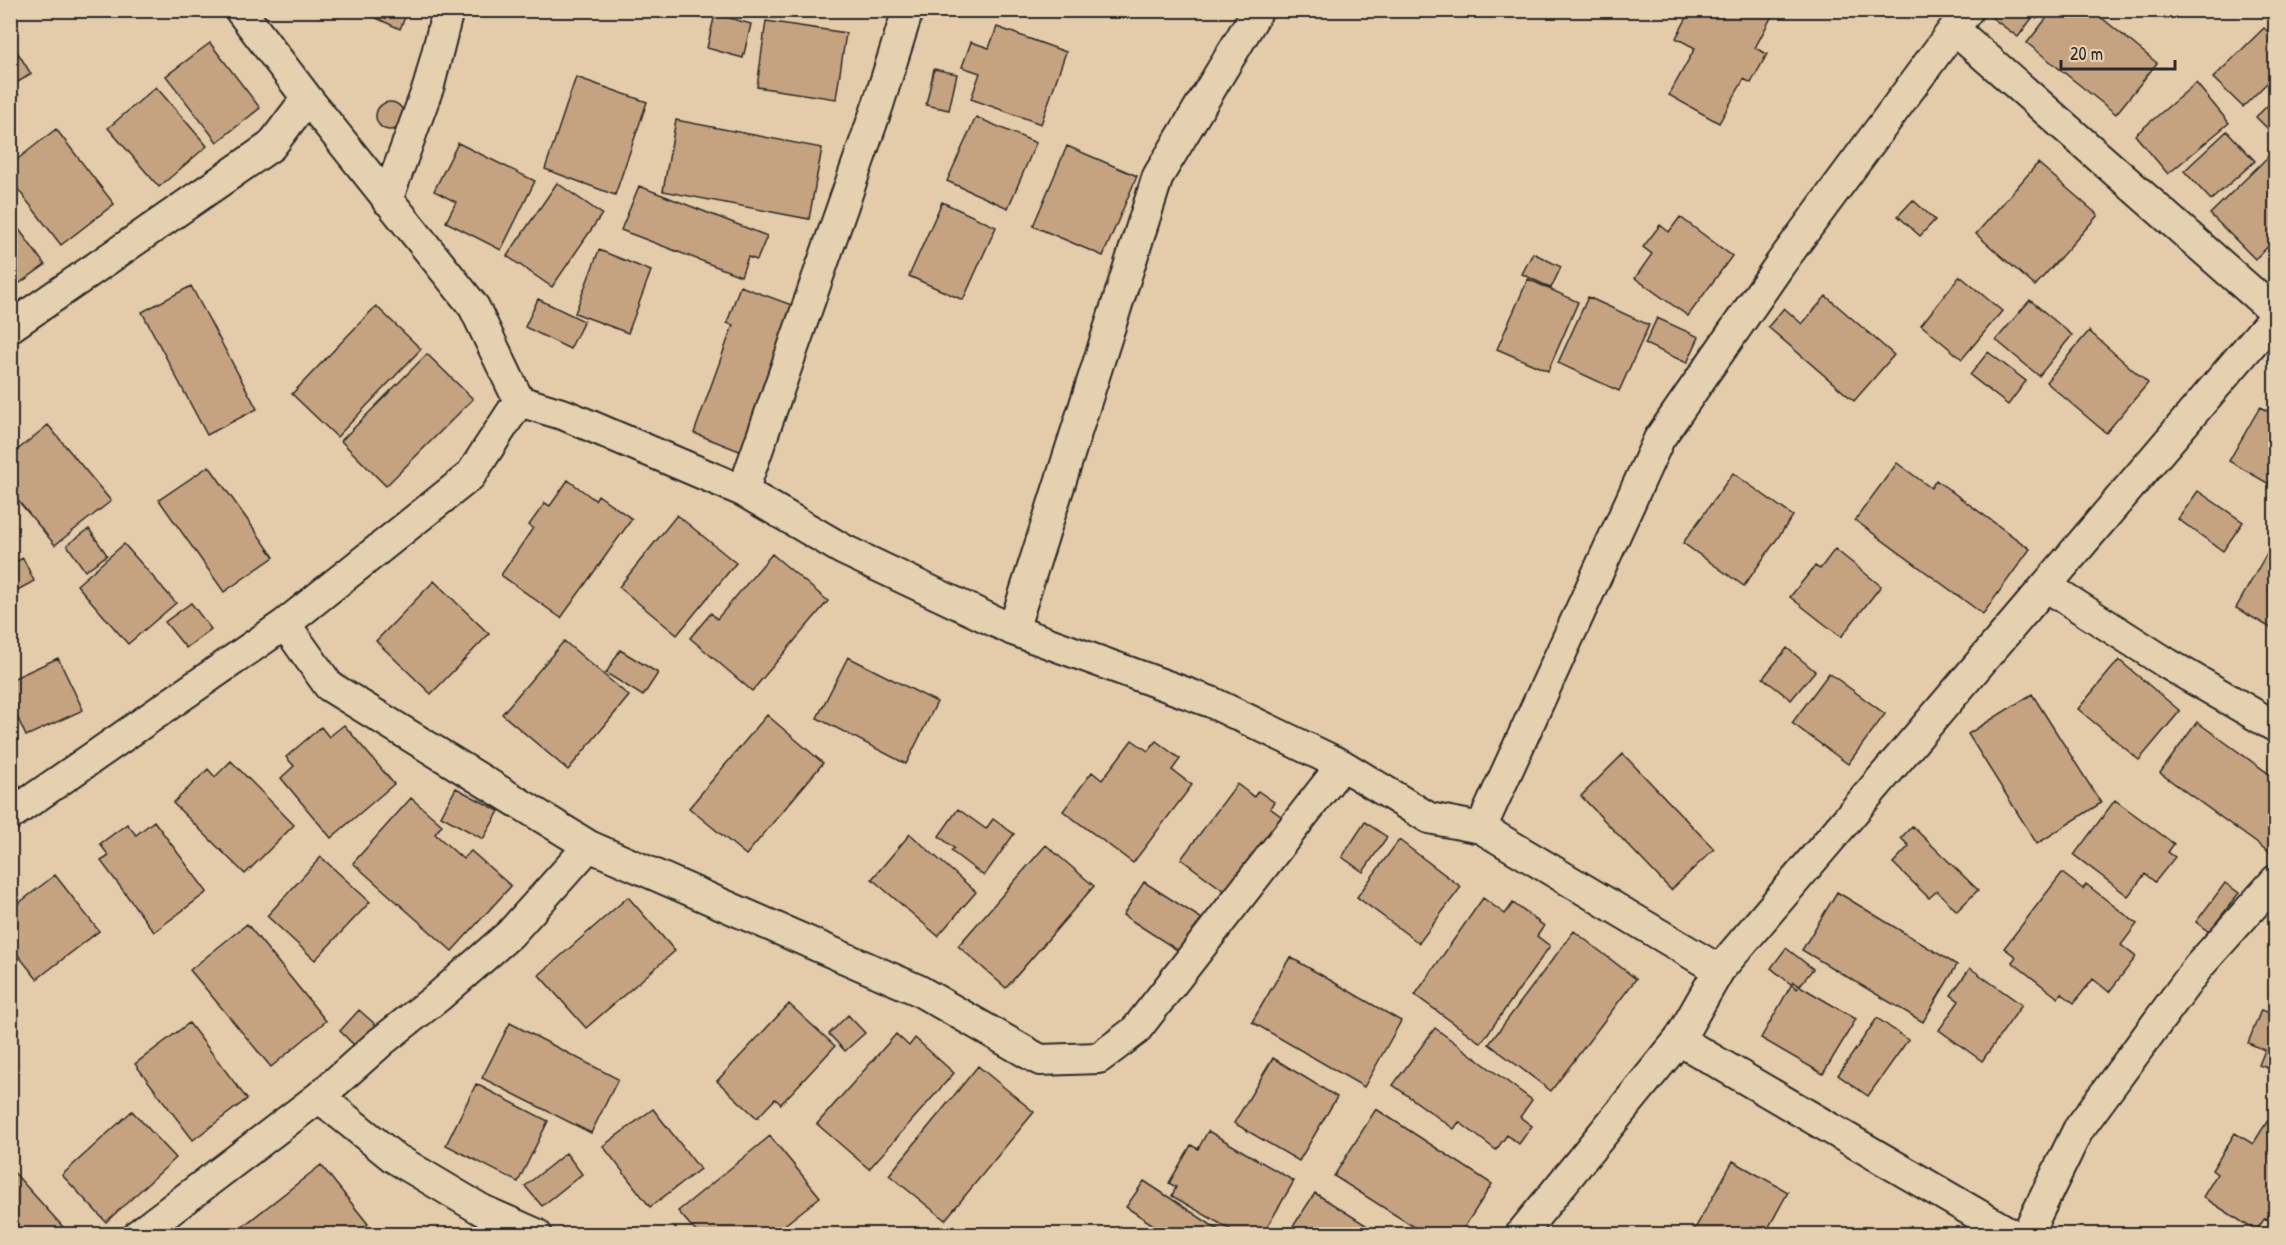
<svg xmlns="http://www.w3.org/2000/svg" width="2286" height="1245" viewBox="0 0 2286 1245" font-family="'Patrick Hand',sans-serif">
<rect width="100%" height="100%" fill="#e4cba9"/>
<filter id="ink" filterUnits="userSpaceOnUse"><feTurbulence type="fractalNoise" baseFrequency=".0167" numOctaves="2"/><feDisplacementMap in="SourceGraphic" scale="12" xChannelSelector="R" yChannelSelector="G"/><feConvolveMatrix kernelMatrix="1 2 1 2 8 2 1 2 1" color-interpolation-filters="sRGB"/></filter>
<g filter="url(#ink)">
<path fill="#c5a381" stroke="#2b2b2b" stroke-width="1.5" d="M359 10H408L400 29Z
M1691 10H1708L1714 14 1716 10H1775L1755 48 1767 54 1751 83 1744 79 1719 123 1669 95 1695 48 1676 38Z
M1990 10H2038L2018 37 1987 14Z
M2053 10H2092L2157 63 2116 114 2027 43Z
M715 14 751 24 743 58 707 48Z
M766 21 846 33 836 99 757 87Z
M997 27 1066 52 1041 124 971 99 980 73 962 67 971 42 989 48Z
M2264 28 2276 39V74L2243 107 2213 78Z
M10 40 31 74 13 85 19 96 10 101Z
M210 43 260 108 217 142 166 76Z
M934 69 957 74 949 110 926 105Z
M576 77 647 102 615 195 545 169Z
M2196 83 2229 123 2168 174 2135 135Z
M156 87 207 146 159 187 108 128Z
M2276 97V137L2256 117Z
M376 116a14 14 0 1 1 28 0a14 14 0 1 1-28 0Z
M976 117 1036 143 1008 208 947 181Z
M676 120 822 148 809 219 663 191Z
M56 129 114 204 61 245 10 179V165Z
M2227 131 2255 161 2211 200 2184 171Z
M458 143 535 181 501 250 446 222 456 202 434 191Z
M1067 146 1137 176 1103 256 1033 226Z
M2276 149V239L2255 259 2210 214Z
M2038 163 2098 215 2035 286 1976 234Z
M557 183 602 214 552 287 507 256Z
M639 186 767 236 757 260 748 257 741 276 621 230Z
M1913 200 1935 220 1920 236 1898 216Z
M942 202 996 227 963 300 909 276Z
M10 217 45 265 10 290Z
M1680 217 1732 256 1688 316 1635 278 1652 254 1643 247 1660 225 1669 232Z
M599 250 651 271 628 333 575 313Z
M1533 253 1561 267 1551 288 1522 274Z
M1960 276 2002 311 1962 359 1921 325Z
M1528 279 1578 302 1548 371 1497 349Z
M191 286 257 409 207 435 142 312Z
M740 286 805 310 752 456 694 433 733 325 727 323Z
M1826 296 1894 355 1854 401 1768 327 1784 308 1802 324Z
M1588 297 1649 325 1619 391 1558 363Z
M538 299 584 321 570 349 525 327Z
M2030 300 2072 335 2039 376 1996 340Z
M376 306 421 349 337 437 292 394Z
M1657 318 1699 337 1687 363 1645 344Z
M2089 331 2148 383 2106 433 2046 382Z
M1988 352 2026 381 2008 405 1970 375Z
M427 354 473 399 386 486 341 441Z
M2260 407 2276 416V488L2229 461Z
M48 425 111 501 55 545 10 491V456Z
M1897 463 1931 488 1936 480 2030 549 1983 614 1855 520Z
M209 466 274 557 224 592 159 500Z
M1733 473 1793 516 1744 586 1683 543Z
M568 480 595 500 598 495 632 519 561 618 501 575 533 528 529 525 545 503 550 506Z
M2198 491 2243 522 2223 551 2178 519Z
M677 515 736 563 677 635 619 587Z
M89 529 107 555 85 571 67 545Z
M2276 537V631L2236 608Z
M124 544 176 603 128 644 77 585Z
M1835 549 1881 586 1841 637 1790 597 1815 566 1820 569Z
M772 554 828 601 752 691 690 638 711 613 717 619Z
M23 558 34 581 14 592 10 585V565Z
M434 581 489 634 431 694 376 641Z
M191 603 211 629 186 648 165 622Z
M564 641 629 696 568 770 502 714Z
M1787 648 1815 671 1791 700 1763 678Z
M620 650 658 673 643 696 606 673Z
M848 657 937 702 906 764 817 718Z
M58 658 83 710 26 736 10 701V680Z
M2119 660 2180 711 2139 760 2078 709Z
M1829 673 1885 714 1848 764 1792 723Z
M2032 694 2101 803 2037 844 1968 734Z
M767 715 823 763 746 855 689 808Z
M2197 722 2276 779V843L2269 852 2160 773Z
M344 725 394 784 331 838 281 778 294 766 286 757 321 727 329 737Z
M1132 740 1148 751 1156 741 1180 759 1172 770 1192 785 1133 863 1063 811 1092 772 1102 780Z
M1623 754 1714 849 1671 890 1581 796Z
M231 761 294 825 245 874 173 803 208 769 215 777Z
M10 772 22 789 10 796Z
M1237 784 1254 797 1258 791 1274 802 1270 808 1282 817 1227 893 1181 859Z
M456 788 499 811 483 839 441 816Z
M411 798 442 825 435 834 463 859 471 851 511 886 452 951 353 863Z
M2115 800 2174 844 2168 852 2175 857 2155 882 2145 874 2128 896 2074 855Z
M958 809 986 829 993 819 1014 834 984 876 951 851 954 848 939 836Z
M154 821 207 892 154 932 101 861 109 856 100 844 127 824 136 835Z
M1365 822 1387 837 1363 872 1342 857Z
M1912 826 1978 890 1957 911 1937 891 1929 898 1893 863 1909 846 1901 838Z
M910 834 976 892 938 936 872 879Z
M1399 840 1461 887 1419 943 1357 897Z
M1046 845 1094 886 1006 988 958 946Z
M321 857 370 902 315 960 267 916Z
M2062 873 2083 889 2086 884 2137 924 2121 945 2136 957 2109 992 2093 979 2074 1003 2061 993 2058 998 2012 962 2016 957 2004 948Z
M55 875 99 931 37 979 10 945V910Z
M1144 882 1210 924 1188 957 1123 915Z
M2225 883 2239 893 2209 932 2196 922Z
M1837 892 1957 965 1923 1022 1802 950Z
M628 897 675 951 586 1028 539 975Z
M1483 898 1505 914 1513 903 1544 926 1537 936 1550 946 1481 1043 1415 995Z
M247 924 326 1021 271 1067 190 970Z
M1574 931 1636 979 1551 1091 1489 1044Z
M1786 948 1813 969 1797 989 1771 968Z
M1290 957 1401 1021 1364 1087 1252 1022Z
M1970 968 2022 1005 1982 1061 1939 1030 1959 1001 1951 995Z
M1793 982 1856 1019 1823 1074 1761 1038Z
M789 1004 835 1046 781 1104 775 1099 757 1118 717 1081Z
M359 1010 376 1025 356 1047 340 1031Z
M2261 1010 2276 1015V1071L2259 1065 2265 1050 2248 1043Z
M848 1015 865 1033 845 1051 829 1034Z
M1877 1018 1908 1040 1868 1096 1838 1075Z
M189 1023 247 1099 193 1140 135 1064Z
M510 1023 618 1079 591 1133 482 1078Z
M1435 1028 1532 1100 1520 1117 1532 1126 1519 1144 1507 1135 1496 1150 1459 1122 1454 1129 1393 1085Z
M896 1034 909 1046 915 1038 954 1073 869 1169 817 1124Z
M1273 1058 1337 1097 1299 1161 1234 1123Z
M978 1066 1034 1112 945 1220 889 1175Z
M476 1084 548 1121 518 1182 446 1145Z
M653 1109 700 1169 650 1207 603 1146Z
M1376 1109 1492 1184 1460 1234H1425L1334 1176Z
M132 1111 176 1158 106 1222 62 1175Z
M2268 1120 2276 1125V1223L2265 1218 2256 1231 2203 1197 2217 1174 2212 1170 2235 1133 2253 1144Z
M1208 1131 1294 1181 1263 1234H1238L1172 1196 1176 1187 1169 1183 1191 1145 1198 1149Z
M770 1136 820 1197 773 1234H698L678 1211Z
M566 1153 582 1174 542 1206 525 1186Z
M1733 1161 1788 1192 1765 1234H1692Z
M321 1165 368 1224 356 1234H233Z
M10 1168 63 1227 54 1234H10Z
M1144 1181 1225 1234H1167L1126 1207Z
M1315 1193 1380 1234H1288Z
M1586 1228 1596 1234H1582Z"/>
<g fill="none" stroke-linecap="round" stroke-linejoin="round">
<defs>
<path id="street" d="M240 10 307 98 474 307 519 401 565 415 743 491 844 550 1013 630 1211 702 1342 765 1429 818 1481 828 1719 970
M1955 30 2276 313
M387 200 429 85 448 10
M10 327 271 146 307 98
M743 491 878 105 908 10
M2046 586 2168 664 2276 727
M285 624 329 686 589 846 918 990 1040 1060 1099 1058 1135 1031 1342 765
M1013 630 1158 176 1258 10
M10 815 285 624 470 476 519 401
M1481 828 1659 439 1781 263 1968 10
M1679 1040 2011 1234
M319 1097 393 1157 482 1210 536 1234
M139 1234 319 1097 382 1041 438 997 510 934 589 846
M1521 1234 1679 1040 1719 970 2276 315
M2027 1234 2078 1130 2199 966 2276 880"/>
</defs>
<use href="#street" stroke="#2b2b2b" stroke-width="34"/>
<use href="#street" stroke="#e5d0af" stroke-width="30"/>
</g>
</g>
<rect width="2286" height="1245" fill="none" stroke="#e5d0af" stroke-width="36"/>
<rect x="18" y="18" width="2250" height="1209" fill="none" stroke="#2b2b2b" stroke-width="2" filter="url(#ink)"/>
<path d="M2061 60v9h114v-9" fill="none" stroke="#2b2b2b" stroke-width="3"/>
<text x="2070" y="60" font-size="18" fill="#2b2b2b" stroke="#e5d0af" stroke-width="4.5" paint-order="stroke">20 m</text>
</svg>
